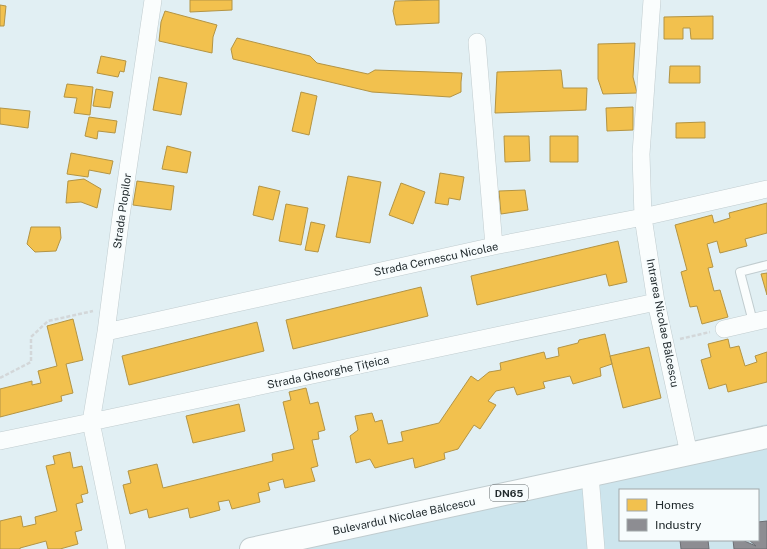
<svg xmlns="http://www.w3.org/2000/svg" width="767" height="549" viewBox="0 0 767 549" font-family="'Public Sans',sans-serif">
<rect width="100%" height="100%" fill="#e1eff3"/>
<path fill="#cde5ed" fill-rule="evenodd" d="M767 424V549H262ZM620 490H758V540H620Z"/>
<path fill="#f2c14e" stroke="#b39444" d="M190 0H232V10L190 12Z
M439 0V23L396 25 393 11 395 1Z
M0 5 6 6 4 26H0Z
M165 11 217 25 213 37 212 53 159 41 161 22Z
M713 16V39H691L690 28H683V39H664V17Z
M237 38 310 56 317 63 368 74 375 70 462 73 461 82V92L450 97 372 92 233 59 231 49Z
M635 43 633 77 637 93 603 94 598 79V44Z
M101 56 126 61 124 72 120 71 118 77 97 73Z
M670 66H700V83H669Z
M561 70 563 88H587L586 110 495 113 497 72Z
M159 77 187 83 181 115 153 110Z
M67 84 93 87 90 115 74 113 77 98 64 97Z
M96 89 113 92 110 108 93 106Z
M301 92 317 96 309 135 292 131Z
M633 107V130L607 131 606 108Z
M0 108 30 111 28 128 0 124Z
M89 117 117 121 115 133 98 131 97 139 85 136Z
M705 122V138H676V123Z
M504 136H529L530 161 505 162Z
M550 136H578V162H550Z
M167 146 191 152 187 173 162 169Z
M71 153 113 161 110 174 89 170 88 177 67 174Z
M440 173 464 177 460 200 449 198 448 205 435 203Z
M348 176 381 182 370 243 336 237Z
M84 179 101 189 97 208 81 202 66 203 68 181Z
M137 181 174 186 171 210 133 205Z
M401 183 425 192 413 224 389 215Z
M259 186 280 191 273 220 253 215Z
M525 190 528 210 501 214 499 191Z
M767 203V233L745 239 747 246 720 253 717 241 707 244 713 267 708 268 714 291 720 290 728 317 702 324 697 306 690 307 681 272 687 270 675 225 712 215 714 223 730 218 729 213Z
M286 204 308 208 301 245 279 241Z
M311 222 325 225 318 252 305 250Z
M31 227H60L61 238 56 251 35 252 27 244Z
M618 241 627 282 609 286 606 274 477 305 471 276Z
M767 273V295L761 274Z
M421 287 428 316 293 349 286 320Z
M73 319 83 360 66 364 73 393 61 396 62 401 0 417V389L32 381V385L41 383 38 371 57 366 47 326Z
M257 322 264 351 129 385 122 356Z
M605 334 612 364 600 368 601 376 573 384 570 376 543 382 545 388 517 395 514 387 496 391 488 401 496 405 480 429 474 425 458 449 444 453 445 459 415 468 413 458 375 468 370 459 356 463 350 436 358 430 355 416 372 413 375 422 382 420 388 444 403 441 401 432 439 423 471 376 478 381 489 372 501 370 500 363 544 352 546 359 559 356 558 348 578 343 579 340Z
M728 339 730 348 739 346 745 366 757 362 755 356 767 352V382L728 392 726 384 709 389 701 360 711 357 708 344Z
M649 347 661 398 623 408 610 356Z
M306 388 310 404 318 402 325 430 318 432 319 439 312 440 318 466 311 468 315 481 285 488 283 479 268 483 270 490 258 493 260 502 232 509 229 500 218 502 220 510 190 518 188 508 149 518 147 509 130 514 123 485 131 483 128 471 157 464 163 488 273 461 272 454 294 449 283 402 291 400 289 392Z
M239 404 245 431 193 443 186 416Z
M70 452 73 468 82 466 88 493 81 495 83 502 76 504 82 530 75 532 78 544 60 549H48L46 541 20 548V549H0V521L21 516 23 527 36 524 35 517 57 511 46 466 55 464 53 456Z"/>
<path fill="#8d8d92" stroke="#6d6f74" d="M767 521V549H734L733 540H742L756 546 749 540H758V522Z
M680 540H708L709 549H681Z"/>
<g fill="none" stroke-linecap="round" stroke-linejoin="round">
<defs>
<path id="service" d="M753 322 740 272 767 265"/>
<path id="minor" d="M652 0 641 154 643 217 656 302 689 454
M477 42 494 246
M724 329 767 319
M106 332 494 246 643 217 767 189
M0 441 91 422 656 302
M590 475 596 549
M117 549 91 422 106 332 121 216 153 0"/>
<path id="primary" d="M251 549 767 437"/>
</defs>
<use href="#service" stroke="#c0cccf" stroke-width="10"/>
<use href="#minor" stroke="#c0cccf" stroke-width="18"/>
<use href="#primary" stroke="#c0cccf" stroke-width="24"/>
<path stroke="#d3d7d9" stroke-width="2.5" stroke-dasharray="4 2" stroke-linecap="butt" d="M680 339 710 332
M0 378 31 362V337L48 321 93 311"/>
<use href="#service" stroke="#fafdfd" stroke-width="8"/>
<use href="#minor" stroke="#fafdfd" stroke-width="17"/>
<use href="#primary" stroke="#fafdfd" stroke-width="22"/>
</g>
<g text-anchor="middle" stroke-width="4" stroke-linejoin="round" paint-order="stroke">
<rect fill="#f7fcfd" stroke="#61696b" stroke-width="1" x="490" y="485" width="38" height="16" rx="3"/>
<g font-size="10" font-weight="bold" fill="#212a2d">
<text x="509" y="497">DN65</text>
</g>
<g font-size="11" fill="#212a2d" stroke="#f7fcfd">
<text transform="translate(122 211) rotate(-82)" y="4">Strada Plopilor</text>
<text transform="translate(436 259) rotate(-12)" y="4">Strada Cernescu Nicolae</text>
<text transform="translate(663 323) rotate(79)" y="4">Intrarea Nicolae Bălcescu</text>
<text transform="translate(328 372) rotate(-12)" y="4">Strada Gheorghe Țițeica</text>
<text transform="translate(404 516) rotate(-12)" y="4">Bulevardul Nicolae Bălcescu</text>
</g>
</g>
<rect x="619" y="489" width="140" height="52" fill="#f7fcfd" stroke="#a1a8aa"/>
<rect x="627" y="499" width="20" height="12" fill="#f2c14e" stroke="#a1a8aa"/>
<text x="655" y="509" font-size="12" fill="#212a2d">Homes</text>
<rect x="627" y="519" width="20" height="12" fill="#8d8d92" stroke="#a1a8aa"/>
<text x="655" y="529" font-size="12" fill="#212a2d">Industry</text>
</svg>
